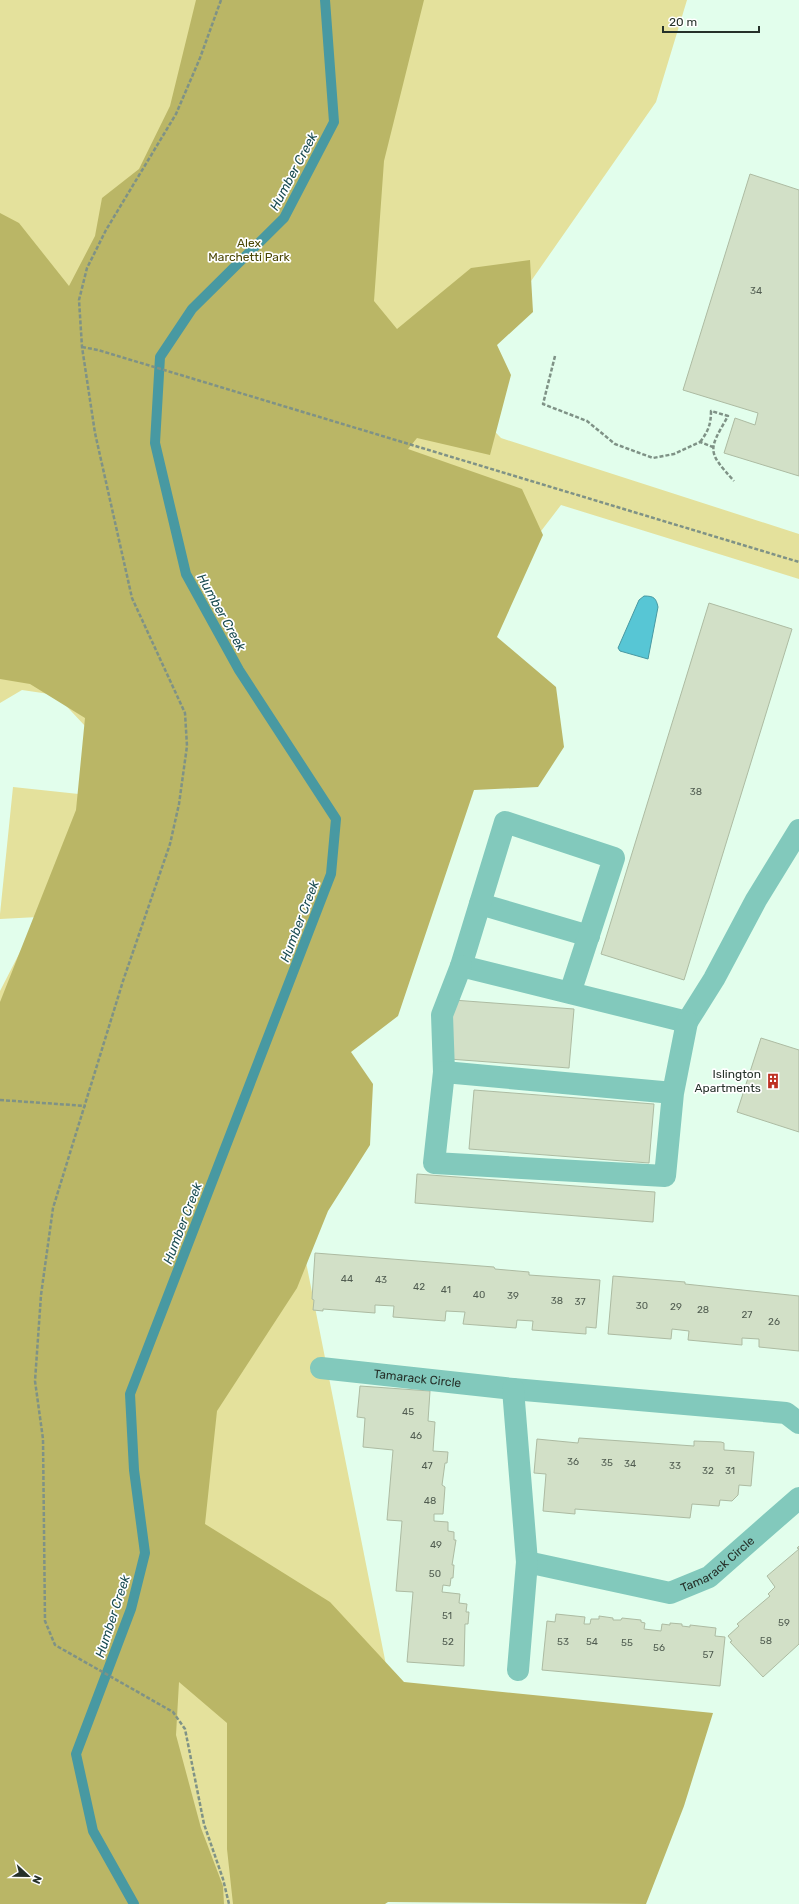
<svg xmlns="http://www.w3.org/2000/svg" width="799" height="1904" viewBox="0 0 799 1904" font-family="Rubik,sans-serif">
<rect width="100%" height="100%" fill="#e2feec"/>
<path fill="#e4e19c" d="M0 0H687L656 102 455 390 501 438 799 534V579L561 505 401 714 304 1252 391 1690 375 1904H35L0 1699V991L38 917 0 919V914L13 787 88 795 115 758 56 695 22 690 0 703Z"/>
<path fill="#bab666" d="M196 0H424L384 161 374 301 397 329 471 268 530 260 533 312 497 345 511 375 490 455 417 438 408 449 522 489 543 535 497 637 556 687 564 747 538 787 474 790 398 1016 351 1052 373 1084 370 1145 328 1211 297 1288 217 1411 205 1524 330 1602 404 1682 713 1713 684 1806 646 1904 388 1902 385 1904H233L227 1849V1723L179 1682 176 1735 201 1828 223 1886 224 1904H0V1002L76 810 85 718 30 684 0 679V213L19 223 69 286 95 236 102 198 139 169 170 106Z"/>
<path fill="#57c6d5" stroke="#4899a2" d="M644 596C654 596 656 598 658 607L648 659 620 651 618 648 639 600Z"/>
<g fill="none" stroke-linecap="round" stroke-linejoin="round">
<path stroke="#4899a2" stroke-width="10" d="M134 1904 93 1831 76 1754 131 1609 145 1553 134 1470 130 1394 331 874 336 819 239 670 186 574 155 443 160 357 192 309 284 218 334 122 325 0"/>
</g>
<path fill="#d2e0c7" stroke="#adbba2" d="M750 174 799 190V476L724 453 735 418 755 425 758 413 683 390Z
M709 603 792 629 684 980 601 954Z
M453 1000 574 1009 569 1068 449 1059Z
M761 1038 799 1050V1132L737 1112Z
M474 1090 654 1104 649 1163 469 1149Z
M417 1174 655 1192 653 1222 415 1203Z
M315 1253 494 1267 495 1269 529 1272V1275L600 1280 596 1328 586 1327V1334L532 1330 533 1321 517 1320 516 1328 463 1324 465 1312 446 1311 445 1321 393 1317 394 1306 375 1305V1313L323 1309V1311L313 1310 314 1300 312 1299Z
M613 1276 685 1282V1284L799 1296V1351L759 1347V1339L742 1338V1345L688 1340 689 1331 672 1329 671 1339 608 1334Z
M360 1386 430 1391 428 1421 435 1422 433 1451 448 1452 447 1463H445L442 1485 445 1487 443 1514H434V1521L448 1522V1531L454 1532V1540H456L452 1565H454L453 1578H451L450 1586 443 1585 442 1592 460 1594 459 1603 467 1604 466 1612H469L468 1624H465L464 1666 407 1662 413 1592 396 1591 402 1521 387 1520 393 1450 363 1447 365 1418 357 1417Z
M579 1438 694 1446V1441L721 1442 724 1443V1450L754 1452 751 1486 739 1485 738 1495 732 1501 720 1500 719 1506 692 1504 690 1518 575 1509V1514L543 1511 546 1474 534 1473 537 1439 578 1443Z
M799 1546V1644L763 1677 730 1642 732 1641 728 1636 739 1626 737 1624 770 1596 768 1594 775 1587 767 1576 799 1549 797 1548Z
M556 1614 585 1617 584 1624H590L591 1619H599V1616L613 1618V1620H621L622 1618 641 1620V1622L645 1623 644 1629 661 1631 662 1624 670 1625V1623L682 1624V1626L690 1627V1625L716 1628 715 1636 725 1637 720 1686 542 1670 547 1621 555 1622Z"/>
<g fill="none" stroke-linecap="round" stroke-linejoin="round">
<path stroke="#7f9286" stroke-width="2.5" stroke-dasharray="4 2" stroke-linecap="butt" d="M221 0 200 58 176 114 106 230 87 268 79 300 82 347 95 433 132 598 185 713 187 746 179 804 170 844 123 981 53 1208 41 1295 35 1381 43 1439 45 1621 55 1645 173 1712 185 1729 204 1824 223 1879 229 1904
M82 347 98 350 799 562
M555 356 543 404 587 421 615 444 653 458 674 454 700 442 713 447
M700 442C708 432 711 424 711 411L728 416C708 451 707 451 734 481
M0 1100 86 1106"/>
<g stroke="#82c9bc" stroke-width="22">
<path d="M480 904 589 936"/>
<path d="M570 993 614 858 505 822 461 966 687 1022 714 979 756 900 799 830"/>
<path d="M444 1072 442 1015 461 966"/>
<path d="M673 1093 665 1176 434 1163 444 1072 673 1093 687 1022"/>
<path id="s1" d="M321 1368 513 1389 786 1413 799 1423"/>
<path id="s2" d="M513 1389 527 1562 670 1593 709 1577 799 1498"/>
<path d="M518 1670 527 1562"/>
</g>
</g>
<defs>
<symbol id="building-bare" viewBox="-9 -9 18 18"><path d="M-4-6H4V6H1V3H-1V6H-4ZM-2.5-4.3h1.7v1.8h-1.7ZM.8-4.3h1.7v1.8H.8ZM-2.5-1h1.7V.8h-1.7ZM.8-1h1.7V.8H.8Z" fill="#be3123" stroke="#fff" stroke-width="2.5" paint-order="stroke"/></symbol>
</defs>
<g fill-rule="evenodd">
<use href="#building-bare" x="762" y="1070" width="22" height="22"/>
</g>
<g text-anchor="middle" stroke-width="3.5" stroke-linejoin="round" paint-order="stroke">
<g font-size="10" fill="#515d51">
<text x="756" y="294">34</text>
<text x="696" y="795">38</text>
<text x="347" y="1282">44</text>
<text x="381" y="1283">43</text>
<text x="419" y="1290">42</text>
<text x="446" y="1293">41</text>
<text x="479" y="1298">40</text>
<text x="513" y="1299">39</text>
<text x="557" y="1304">38</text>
<text x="580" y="1305">37</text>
<text x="642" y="1309">30</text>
<text x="676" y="1310">29</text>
<text x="703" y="1313">28</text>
<text x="747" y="1318">27</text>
<text x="774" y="1325">26</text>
<text x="408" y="1415">45</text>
<text x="416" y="1439">46</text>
<text x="573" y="1465">36</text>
<text x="607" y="1466">35</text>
<text x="630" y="1467">34</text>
<text x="427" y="1469">47</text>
<text x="675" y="1469">33</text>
<text x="708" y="1474">32</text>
<text x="730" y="1474">31</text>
<text x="430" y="1504">48</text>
<text x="436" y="1548">49</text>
<text x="435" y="1577">50</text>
<text x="447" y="1619">51</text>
<text x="784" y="1626">59</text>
<text x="766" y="1644">58</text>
<text x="448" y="1645">52</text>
<text x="563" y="1645">53</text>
<text x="592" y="1645">54</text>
<text x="627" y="1646">55</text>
<text x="659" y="1651">56</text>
<text x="708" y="1658">57</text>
</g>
<g font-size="12" fill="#4a4604" stroke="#fff">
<text x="249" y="247">Alex<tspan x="249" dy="14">Marchetti Park</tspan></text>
</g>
<g font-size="12" fill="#26312a" stroke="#fff" text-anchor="end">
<text x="761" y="1078">Islington<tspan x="761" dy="14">Apartments</tspan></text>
</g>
<g font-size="12" fill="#26312a" stroke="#fff">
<text dy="4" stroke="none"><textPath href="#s1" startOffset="97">Tamarack Circle</textPath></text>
<text dy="4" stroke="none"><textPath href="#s2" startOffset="376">Tamarack Circle</textPath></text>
</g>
<g font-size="13" font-style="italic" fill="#194b51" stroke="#fff">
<text transform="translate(293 171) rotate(-62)" y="5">Humber Creek</text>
<text transform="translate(222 612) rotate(61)" y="5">Humber Creek</text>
<text transform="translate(299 921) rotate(-69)" y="5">Humber Creek</text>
<text transform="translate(182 1223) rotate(-69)" y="5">Humber Creek</text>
<text transform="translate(112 1616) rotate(-72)" y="5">Humber Creek</text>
</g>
</g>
<g transform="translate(28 1876) rotate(112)" stroke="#ffffff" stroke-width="3" paint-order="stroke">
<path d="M0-3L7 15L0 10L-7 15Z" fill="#26312a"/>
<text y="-6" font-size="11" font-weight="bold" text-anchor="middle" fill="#26312a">N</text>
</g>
<path d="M663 26v6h96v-6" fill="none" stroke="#26312a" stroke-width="2"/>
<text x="669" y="26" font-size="12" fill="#26312a" stroke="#ffffff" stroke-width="3" paint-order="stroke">20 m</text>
</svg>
